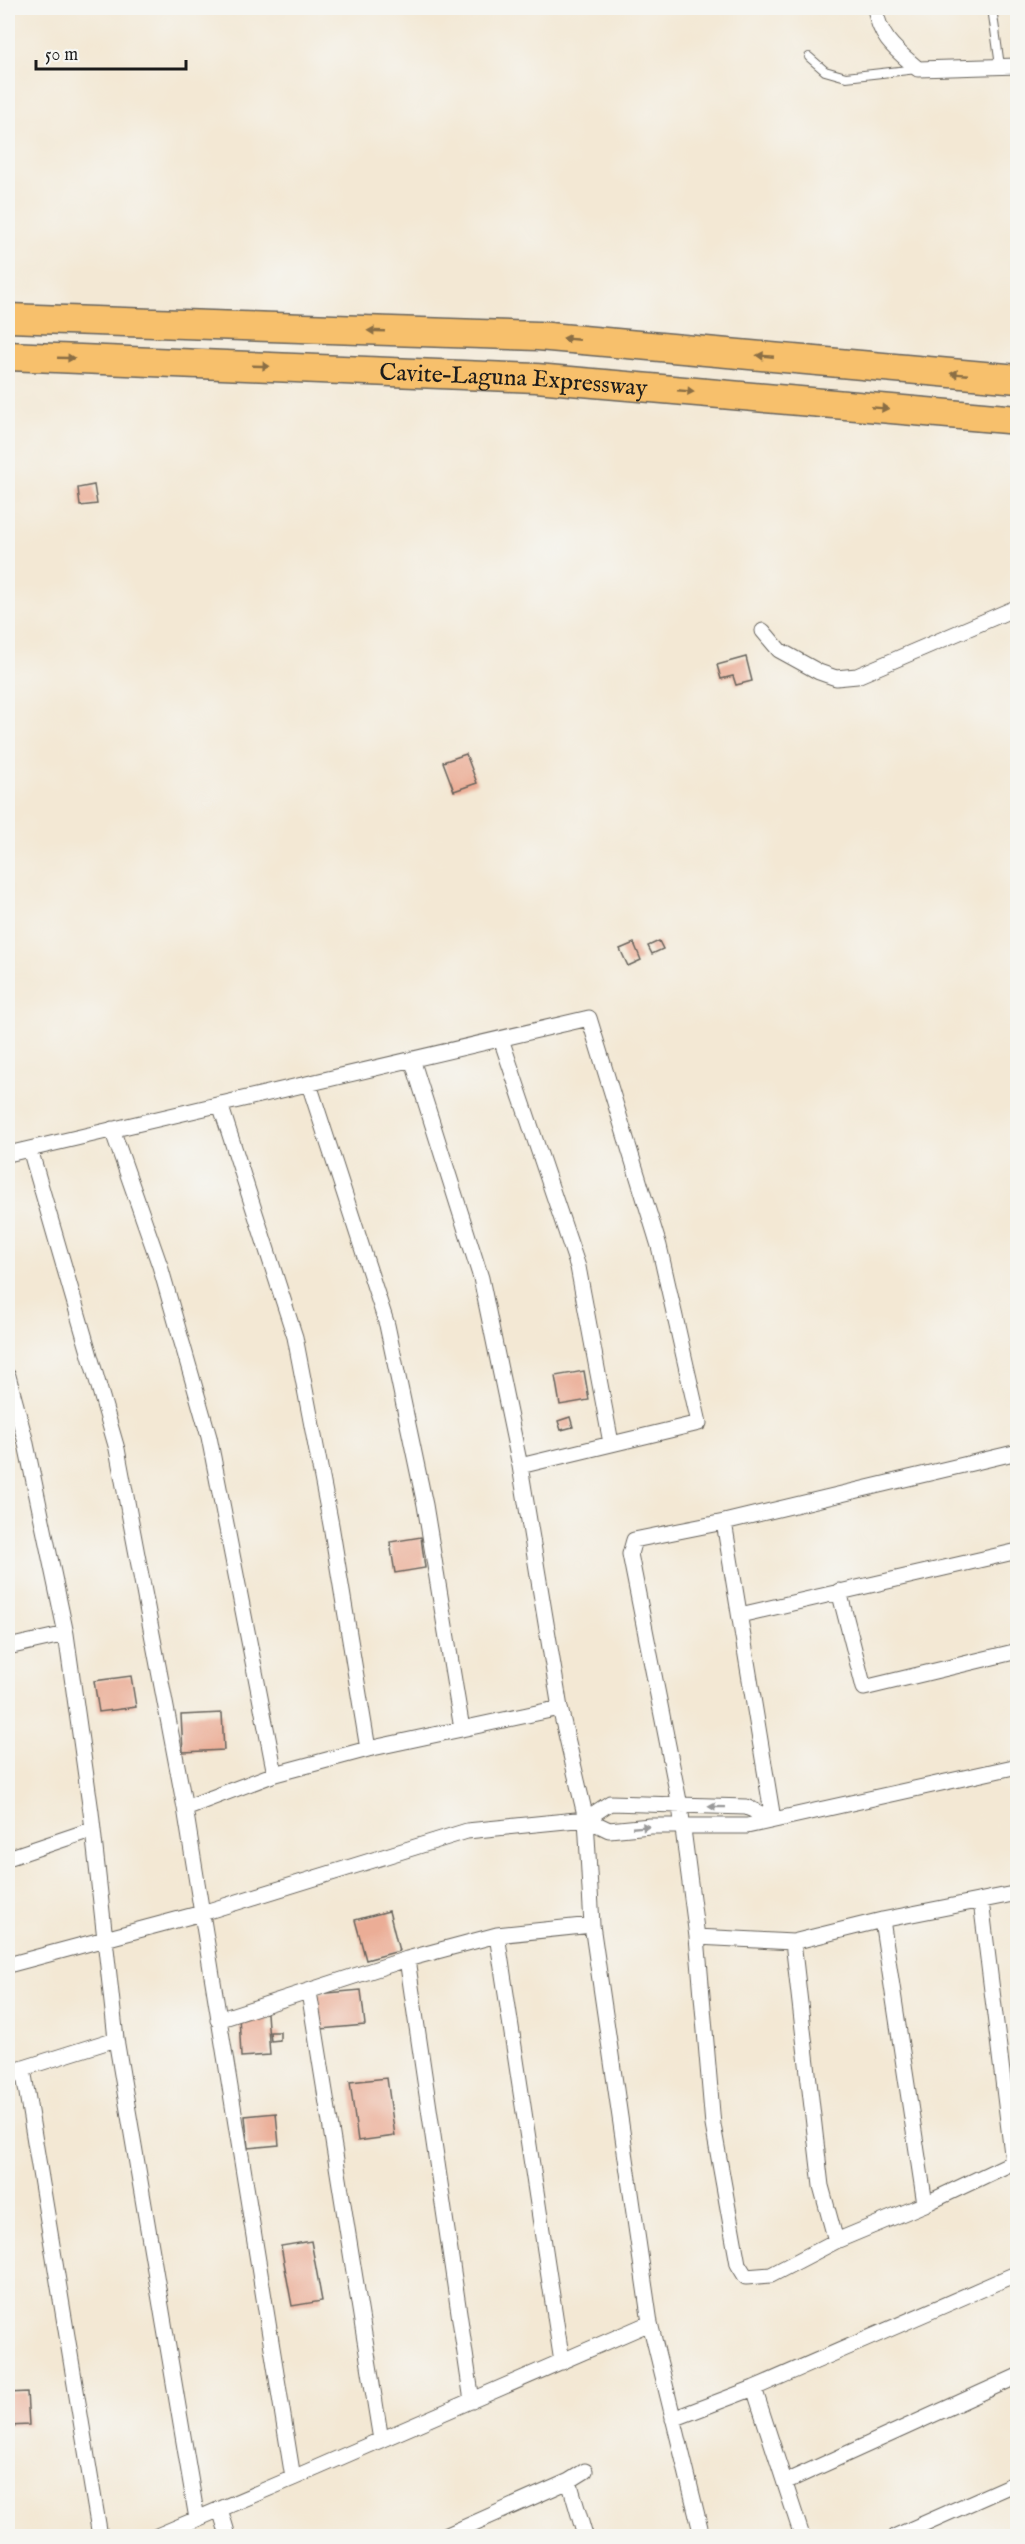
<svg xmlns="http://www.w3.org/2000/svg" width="1025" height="2544" viewBox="0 0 1025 2544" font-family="'IM FELL English',serif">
<rect width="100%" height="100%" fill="#f6f6f2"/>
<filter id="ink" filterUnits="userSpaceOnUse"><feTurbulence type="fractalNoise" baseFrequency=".0167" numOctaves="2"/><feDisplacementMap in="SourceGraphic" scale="12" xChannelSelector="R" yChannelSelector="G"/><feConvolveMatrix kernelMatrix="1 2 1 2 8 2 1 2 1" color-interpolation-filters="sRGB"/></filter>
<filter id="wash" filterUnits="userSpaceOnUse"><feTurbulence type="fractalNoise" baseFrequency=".008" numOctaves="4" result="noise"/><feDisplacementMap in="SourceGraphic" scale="24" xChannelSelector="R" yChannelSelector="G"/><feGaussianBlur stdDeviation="1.35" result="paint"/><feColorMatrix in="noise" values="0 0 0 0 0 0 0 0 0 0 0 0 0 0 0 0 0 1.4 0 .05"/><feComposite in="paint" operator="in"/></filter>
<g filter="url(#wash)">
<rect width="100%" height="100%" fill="#f3e8d4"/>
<g id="blocks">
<path fill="#ebad96" d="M94 485 97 504 80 506 78 488Z
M746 657 752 681 736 685 733 676 721 679 717 665Z
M466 754 477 783 454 791 443 762Z
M659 941 663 949 652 954 648 946Z
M634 943 641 960 628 966 620 949Z
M584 1371 589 1400 560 1405 555 1376Z
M570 1417 573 1427 561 1430 558 1421Z
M421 1537 425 1568 395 1573 390 1542Z
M131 1676 136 1707 99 1712 94 1681Z
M222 1713 224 1750 183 1752 181 1715Z
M389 1911 399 1951 366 1960 355 1920Z
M361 1990 365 2025 321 2029 317 1994Z
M267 2013 270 2055 241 2057 239 2014Z
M270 2032H280V2040L271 2041Z
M387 2078 395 2136 358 2141 350 2082Z
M276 2113 279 2145 248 2148 245 2116Z
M311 2241 322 2301 292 2306 281 2246Z
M27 2392 29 2425 8 2426V2393Z"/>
</g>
</g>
<g filter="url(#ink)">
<use href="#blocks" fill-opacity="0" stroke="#67635c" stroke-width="1.5"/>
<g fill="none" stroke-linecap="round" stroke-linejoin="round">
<defs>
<path id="service" d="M992 8 1000 66
M809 57 825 71 846 77 917 69"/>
<path id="minor" d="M875 8C880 39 895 49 918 69L1018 66
M763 631 779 650 819 672 836 678 857 676 1018 607
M501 1039 578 1267 611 1443
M412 1059 481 1278 520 1466 560 1708 586 1819 592 1925 650 2323 702 2536
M309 1084 387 1325 425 1505 462 1729
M220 1104 295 1337 331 1525 368 1749
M112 1129 160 1266 209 1437 275 1774
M30 1149 117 1449 185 1808 293 2478 650 2323
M8 1154 589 1018 659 1246 699 1423 520 1466
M8 1376 25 1439 66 1634 91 1812 116 2039 197 2519
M1018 1452 724 1522 634 1540 630 1554 680 1806 697 1937 713 2125 738 2264 746 2277 771 2275 836 2241 925 2204 1018 2160
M724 1522 773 1819
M839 1591 864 1688 1018 1651
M740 1615 1018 1551
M8 1647 66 1634
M185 1808 275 1774 368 1749 560 1708
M586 1819 609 1830 650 1826H747L1018 1766
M8 1858 91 1830
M981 1901 1013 2162
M882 1920 925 2204
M497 1935 562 2362
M697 1937 793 1942 882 1920 1018 1893
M793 1942 821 2186 836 2241
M407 1959 472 2401
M8 1965 202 1913 467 1831 586 1819 610 1803 746 1807 773 1819
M309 1992 381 2440
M218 2020 407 1959 497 1935 592 1925
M23 2069 100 2536
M8 2073 116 2039
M754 2388 802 2536
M673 2419 754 2388 1018 2273
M569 2481 585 2536
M785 2482 1018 2376
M220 2509 228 2536
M157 2536 293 2478
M445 2536 569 2481 585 2471
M896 2536 1018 2482"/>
<g id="motorway">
<path d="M8 318 538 336 1018 379"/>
<path id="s1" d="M8 356 536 378 1018 420"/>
</g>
</defs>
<use href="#service" stroke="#67635c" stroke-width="10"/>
<use href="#minor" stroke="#67635c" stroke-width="17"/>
<use href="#motorway" stroke="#67635c" stroke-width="31"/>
<use href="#service" stroke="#fff" stroke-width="8"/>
<use href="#minor" stroke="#fff" stroke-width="15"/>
<use href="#motorway" stroke="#f7c06c" stroke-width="28"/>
</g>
<defs><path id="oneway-solid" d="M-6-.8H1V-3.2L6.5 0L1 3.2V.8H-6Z" transform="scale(1.5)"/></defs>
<g fill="#8a6e44">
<use href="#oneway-solid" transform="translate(376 331) rotate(-178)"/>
<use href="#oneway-solid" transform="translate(571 339) rotate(-175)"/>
<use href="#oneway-solid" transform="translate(765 356) rotate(-175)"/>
<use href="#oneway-solid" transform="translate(66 358) rotate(2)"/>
<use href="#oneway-solid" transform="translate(261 366) rotate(2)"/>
<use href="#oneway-solid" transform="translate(959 374) rotate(-175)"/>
<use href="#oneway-solid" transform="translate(686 391) rotate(5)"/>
<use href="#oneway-solid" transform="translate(880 408) rotate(5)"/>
</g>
<g fill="#999">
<use href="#oneway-solid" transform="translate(717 1807) rotate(-179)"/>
<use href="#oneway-solid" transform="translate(641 1827) rotate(-5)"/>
</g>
</g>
<g text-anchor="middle" stroke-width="4.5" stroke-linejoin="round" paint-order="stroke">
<g font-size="24" fill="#1c1c1c" stroke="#f6f6f2">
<text dy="8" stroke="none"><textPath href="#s1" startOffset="506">Cavite–Laguna Expressway</textPath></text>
</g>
</g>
<rect width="1025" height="2544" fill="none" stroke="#f6f6f2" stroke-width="30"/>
<path d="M36 60v9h150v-9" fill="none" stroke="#1c1c1c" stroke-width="3"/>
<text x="45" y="60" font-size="18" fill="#1c1c1c" stroke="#f6f6f2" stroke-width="4.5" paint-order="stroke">50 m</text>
</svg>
